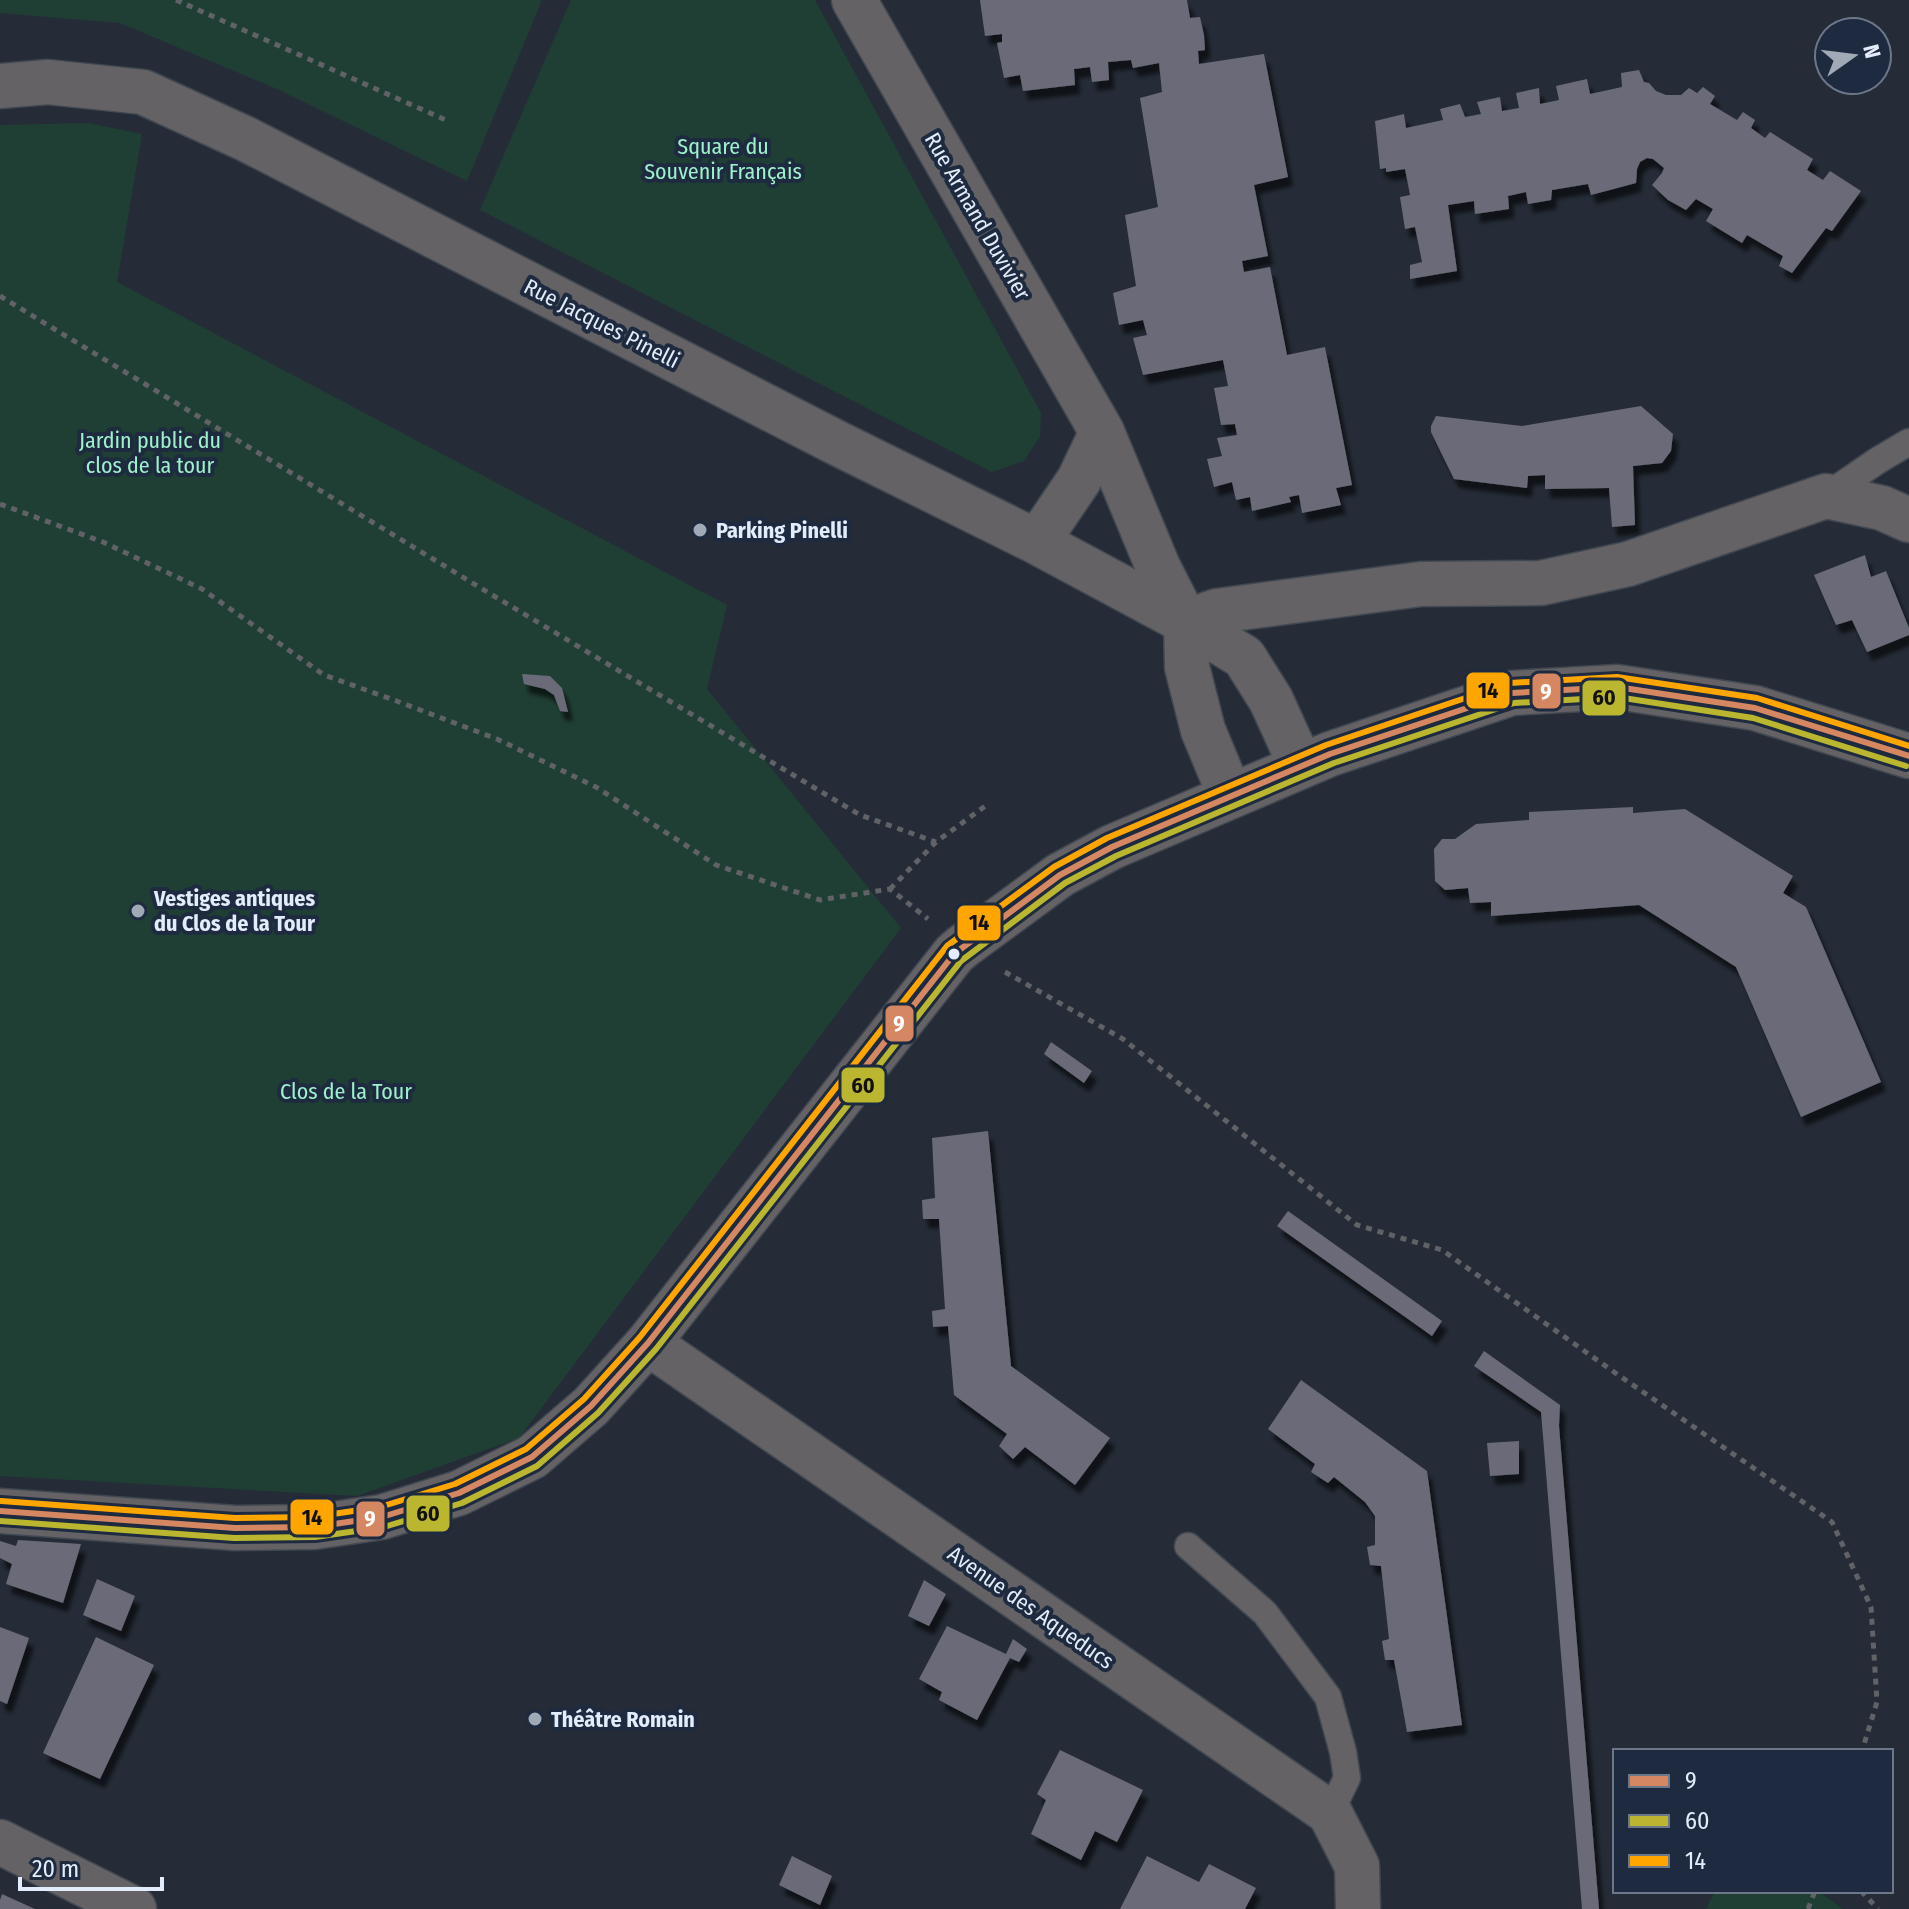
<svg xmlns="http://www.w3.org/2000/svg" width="1909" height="1909" viewBox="0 0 1909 1909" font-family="'Fira Sans Condensed',sans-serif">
<defs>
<filter id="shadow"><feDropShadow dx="5" dy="9" stdDeviation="2" flood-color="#0009"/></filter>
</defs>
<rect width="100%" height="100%" fill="#252c37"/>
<path fill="#203f34" d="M0 0H542L467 181 277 89 120 23 0 13Z
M571 0H815L1041 413 1040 436 1024 461 992 472 480 210Z
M88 123 142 134 117 282 727 605 707 689 901 928 519 1438 357 1496 0 1476V125Z
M1715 1891H1818L1843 1909H1706Z"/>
<path fill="#6a6b78" filter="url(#shadow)" d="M980 0H1187L1190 18 1200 17 1204 35 1205 50 1198 51 1199 64 1264 54 1288 177 1254 185 1268 256 1242 261 1244 272 1270 267 1287 355 1325 347 1352 485 1336 488 1341 505 1302 513 1299 495 1289 497 1291 502 1252 511 1250 497 1236 500 1232 482 1214 487 1207 459 1222 456 1217 438 1237 435 1235 424 1221 425 1214 388 1228 386 1223 360 1143 375 1133 338 1147 335 1143 320 1119 325 1113 293 1136 286 1125 215 1158 207 1140 98 1162 92 1159 63 1133 68 1131 60 1108 62 1109 80 1092 82 1090 67 1074 69 1075 85 1023 91 1020 75 1004 78 997 43 1002 42V34L985 36Z
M1639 70 1644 82 1649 83 1656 91 1666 95H1681L1689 88 1697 93 1703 87 1715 96 1710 104 1737 120 1743 112 1755 120 1751 128 1765 138 1770 132 1813 159 1807 170 1823 180 1830 171 1861 191 1832 231 1826 228 1792 273 1779 266 1783 256 1747 235 1742 243 1706 221 1713 209 1696 199 1686 210 1668 200 1652 185 1662 173 1664 168 1653 159 1647 158 1640 162 1637 169 1636 183 1591 195 1588 184 1552 190 1551 200 1528 204 1526 192 1508 196 1509 209 1475 214 1474 201 1448 205 1457 271 1410 279V265L1422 262 1415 227 1405 229 1400 197 1410 195 1405 169 1386 172V168L1380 169 1375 121 1404 114 1406 128 1443 120 1440 109 1460 104 1465 117 1481 114 1477 102 1500 97 1502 111 1519 108 1516 93 1539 88 1540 104 1559 100 1556 86 1587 79 1590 94 1622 87 1621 73Z
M1641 406 1673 434 1671 451 1662 463 1633 466 1635 525 1612 527 1609 488 1545 489V475L1528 476 1527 488 1454 479 1431 432V426L1436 416 1522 426Z
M1865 555 1871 577 1886 571 1909 628V635L1867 652 1852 620 1836 625 1814 575Z
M522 674 550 676 562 688 568 712 560 711 554 695 545 689 524 684Z
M1633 807V813L1685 809 1793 876 1783 893 1806 907 1881 1082 1801 1117 1736 967 1639 905 1491 916V902L1470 903 1468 888 1445 890 1435 881 1434 849 1442 839H1455L1476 824 1529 820V812Z
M1051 1042 1092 1071 1084 1083 1044 1054Z
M988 1131 1011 1366 1110 1438 1075 1485 1025 1447 1013 1459 999 1446 1007 1434 954 1395 948 1326 933 1327 932 1311 945 1309 939 1219H923L922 1200 935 1198 932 1138Z
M1288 1211 1442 1321 1432 1336 1277 1226Z
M1484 1351 1560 1405 1559 1426 1599 1909H1582L1541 1412 1474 1366Z
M1301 1380 1427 1471 1462 1725 1407 1732 1394 1660H1385L1382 1641 1389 1639 1381 1566 1370 1565 1367 1547 1375 1545V1516L1365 1502 1334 1477 1328 1483 1311 1472 1315 1464 1268 1429Z
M1519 1441V1474L1490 1476 1487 1443Z
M18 1540 81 1544 63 1603 6 1584 12 1564 0 1558V1541L16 1546Z
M97 1579 135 1596 121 1631 83 1615Z
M924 1580 946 1594 929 1626 908 1616Z
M947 1626 1006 1654 1013 1639 1027 1649 1019 1662 1010 1658 977 1720 939 1700 942 1692 919 1679Z
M0 1627 29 1638 7 1704 0 1701Z
M96 1637 154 1665 100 1779 43 1753Z
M1060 1750 1143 1790 1117 1842 1095 1831 1081 1860 1031 1834 1046 1800 1037 1794Z
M792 1856 832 1876 820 1905 779 1885Z
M1147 1856 1199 1882 1209 1864 1256 1888 1245 1909H1120Z
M2 1894 35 1909H0V1900Z"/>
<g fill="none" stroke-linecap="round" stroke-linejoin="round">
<defs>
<path id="lane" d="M1826 496 1877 461 1909 442
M1188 1546 1265 1613 1328 1697 1343 1752 1347 1778 1330 1813"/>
<path id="street" d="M854 0 1102 432 1158 567 1186 622 1187 667 1203 730 1230 795
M0 86 48 82 143 92 246 139 837 443 1037 542 1186 622 1244 657 1271 700 1301 766
M1037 542 1079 480 1102 432
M1186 622 1217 611 1421 584 1541 583 1628 564 1826 496 1882 508 1909 520
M648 1343 1330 1813 1357 1866 1358 1909
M0 1511 235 1528 314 1527 382 1517 459 1493 532 1457 591 1406 648 1343 954 954 962 947 1060 875 1112 847 1330 754 1512 693 1617 687 1755 708 1909 756
M0 1842 134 1909"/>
</defs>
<use href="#lane" stroke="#414851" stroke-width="29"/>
<use href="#street" stroke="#414851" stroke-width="47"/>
<path stroke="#616267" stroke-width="5" stroke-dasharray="6 6" stroke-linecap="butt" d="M176 0 448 121
M0 296 489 593 860 815 936 842
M0 504 103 542 202 589 324 675 394 700 497 739 596 787 716 865 820 900 890 889 928 919
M890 889 936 842 988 804
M1005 972 1123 1039 1357 1225 1442 1250 1614 1372 1832 1522 1871 1607 1877 1702 1862 1751
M1861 1891 1878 1909
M1808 1909 1815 1891"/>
<use href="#lane" stroke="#646265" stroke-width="26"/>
<use href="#street" stroke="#646265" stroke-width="44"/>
<defs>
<path id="bus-1" d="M0 1511 235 1528 314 1527 382 1517 459 1493 532 1457 591 1406 648 1343 954 954 1060 875 1112 847 1330 754 1512 693 1617 687 1755 708 1909 756"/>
<path id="bus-2" d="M0 1521 234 1538 315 1537 384 1527 462 1503 537 1466 598 1413 656 1349 961 961 1065 883 1116 856 1334 763 1514 703 1617 697 1753 718 1906 766"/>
<path id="bus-3" d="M1 1501 235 1518 313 1517 380 1507 455 1484 526 1449 584 1399 640 1337 947 946 1054 867 1107 838 1326 745 1510 683 1617 677 1757 698 1909 746"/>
</defs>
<use href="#bus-1" stroke="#1d2a3f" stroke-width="12"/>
<use href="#bus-2" stroke="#1d2a3f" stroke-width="12"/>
<use href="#bus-3" stroke="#1d2a3f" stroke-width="12"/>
<use href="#bus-1" stroke="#d58762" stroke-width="6"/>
<use href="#bus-2" stroke="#bab62f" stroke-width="6"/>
<use href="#bus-3" stroke="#ffa500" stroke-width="6"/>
</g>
<g fill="#a0a9b6" stroke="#1d2a3f" stroke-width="3">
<circle cx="700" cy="530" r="8"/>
<circle cx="138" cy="911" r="8"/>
<circle cx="535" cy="1719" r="8"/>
</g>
<circle fill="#e3ecfa" stroke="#1d2a3f" stroke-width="3" cx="954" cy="954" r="7"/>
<g text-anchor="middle" stroke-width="8" stroke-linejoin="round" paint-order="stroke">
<g font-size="22" fill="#9ef1cb" stroke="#1d2a3f">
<text x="723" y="154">Square du<tspan x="723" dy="25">Souvenir Français</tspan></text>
<text x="150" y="448">Jardin public du<tspan x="150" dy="25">clos de la tour</tspan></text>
<text x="346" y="1099">Clos de la Tour</text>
</g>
<g font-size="22" fill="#e3ecfa" stroke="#1d2a3f">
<text transform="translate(978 216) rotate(60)" y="8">Rue Armand Duvivier</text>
<text transform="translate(602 323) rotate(27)" y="8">Rue Jacques Pinelli</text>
<text transform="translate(1031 1607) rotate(35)" y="8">Avenue des Aqueducs</text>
</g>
<g font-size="22" font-weight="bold" fill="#e3ecfa" stroke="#1d2a3f" text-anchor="start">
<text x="716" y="538">Parking Pinelli</text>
<text x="154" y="906">Vestiges antiques<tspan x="154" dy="25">du Clos de la Tour</tspan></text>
<text x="551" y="1727">Théâtre Romain</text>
</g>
</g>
<g stroke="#1d2a3f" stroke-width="3">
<rect x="1465" y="671" width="46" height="39" rx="8" fill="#ffa500"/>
<rect x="1531" y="672" width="31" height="38" rx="8" fill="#d58762"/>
<rect x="1581" y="679" width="46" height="38" rx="8" fill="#bab62f"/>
<rect x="956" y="904" width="46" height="38" rx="8" fill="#ffa500"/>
<rect x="884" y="1004" width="31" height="39" rx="8" fill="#d58762"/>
<rect x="840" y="1066" width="46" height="38" rx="8" fill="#bab62f"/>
<rect x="405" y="1494" width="46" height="39" rx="8" fill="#bab62f"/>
<rect x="289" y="1498" width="46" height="38" rx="8" fill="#ffa500"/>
<rect x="355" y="1500" width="31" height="38" rx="8" fill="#d58762"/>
</g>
<g font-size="22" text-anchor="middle" font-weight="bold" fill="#fff">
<text x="1546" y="699">9</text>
<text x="899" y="1031">9</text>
<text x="370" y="1526">9</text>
</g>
<g font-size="22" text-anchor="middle" font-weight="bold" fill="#111">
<text x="1488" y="698">14</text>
<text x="1604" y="705">60</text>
<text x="979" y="930">14</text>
<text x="863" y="1093">60</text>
<text x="428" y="1521">60</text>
<text x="312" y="1525">14</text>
</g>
<rect x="1613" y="1749" width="280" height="144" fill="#1d2a3f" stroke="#6c788a" stroke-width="2"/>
<rect x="1629" y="1775" width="40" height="12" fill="#d58762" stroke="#6c788a" stroke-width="2"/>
<text x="1685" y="1789" font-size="24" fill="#e3ecfa">9</text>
<rect x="1629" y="1815" width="40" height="12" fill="#bab62f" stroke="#6c788a" stroke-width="2"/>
<text x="1685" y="1829" font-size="24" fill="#e3ecfa">60</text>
<rect x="1629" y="1855" width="40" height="12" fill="#ffa500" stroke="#6c788a" stroke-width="2"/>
<text x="1685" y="1869" font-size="24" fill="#e3ecfa">14</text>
<g transform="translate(1853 56) rotate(76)"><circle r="38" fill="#1d2a3f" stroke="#6c788a" stroke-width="2"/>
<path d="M0-6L14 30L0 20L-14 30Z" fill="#a0a9b6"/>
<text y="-12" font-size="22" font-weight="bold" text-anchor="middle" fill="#e3ecfa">N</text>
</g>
<path d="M20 1877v12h142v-12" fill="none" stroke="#e3ecfa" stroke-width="4"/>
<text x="32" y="1877" font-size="24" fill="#e3ecfa" stroke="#1d2a3f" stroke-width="6" paint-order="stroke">20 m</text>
</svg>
